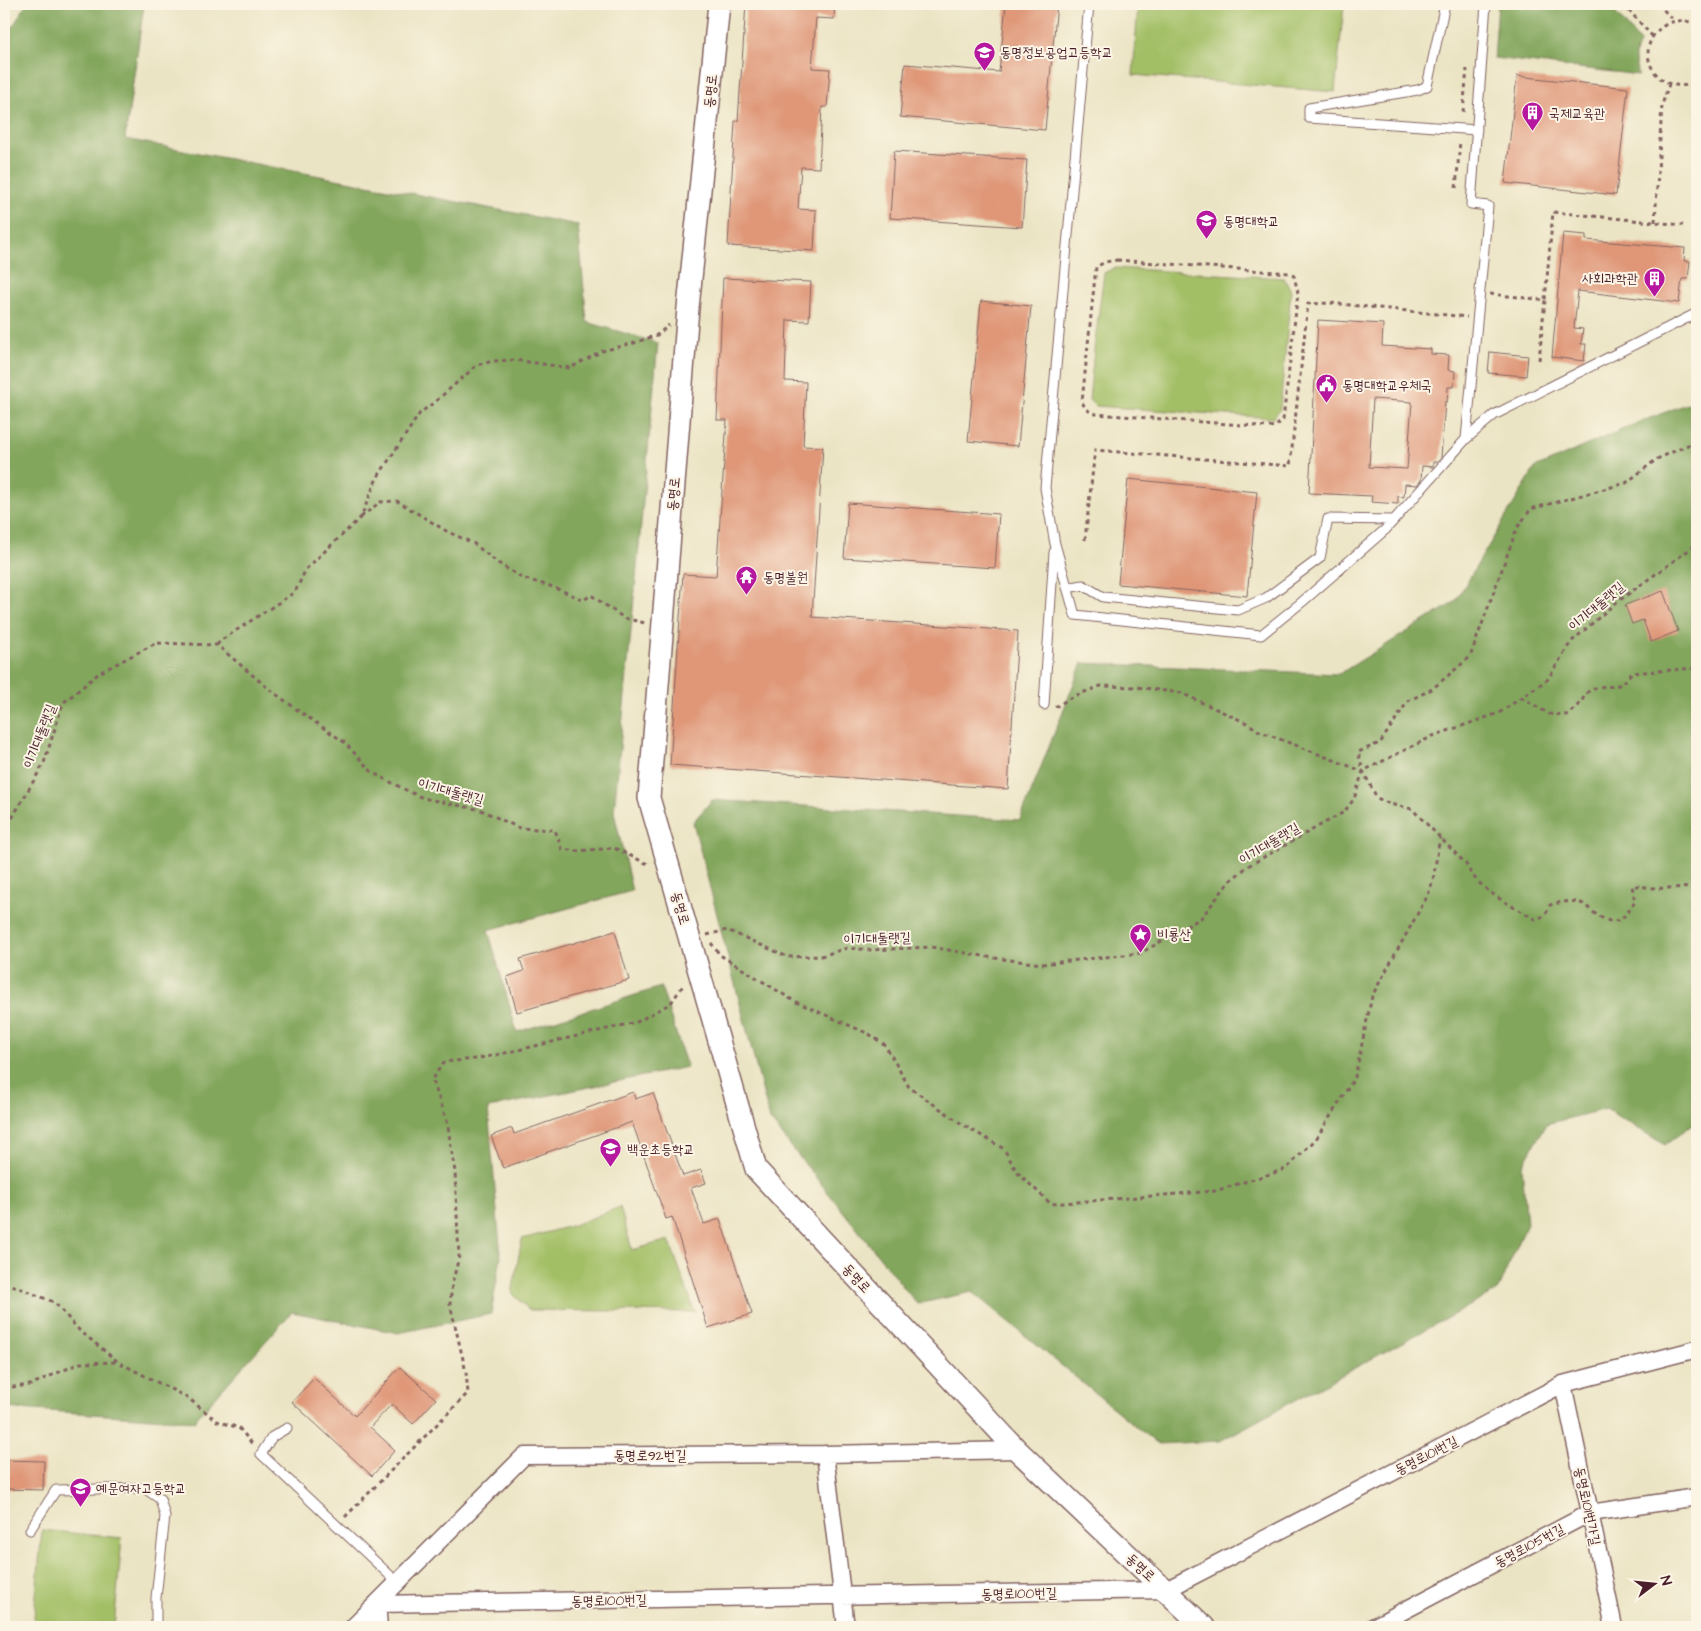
<svg xmlns="http://www.w3.org/2000/svg" width="1701" height="1631" viewBox="0 0 1701 1631" font-family="'Architects Daughter','Poor Story',sans-serif">
<rect width="100%" height="100%" fill="#fcf5e5"/>
<filter id="ink" filterUnits="userSpaceOnUse"><feTurbulence type="fractalNoise" baseFrequency=".02" numOctaves="2"/><feDisplacementMap in="SourceGraphic" scale="10" xChannelSelector="R" yChannelSelector="G"/><feConvolveMatrix kernelMatrix="1 2 1 2 8 2 1 2 1" color-interpolation-filters="sRGB"/></filter>
<filter id="wash" filterUnits="userSpaceOnUse"><feTurbulence type="fractalNoise" baseFrequency=".0096" numOctaves="4" result="noise"/><feDisplacementMap in="SourceGraphic" scale="20" xChannelSelector="R" yChannelSelector="G"/><feGaussianBlur stdDeviation="1.12" result="paint"/><feColorMatrix in="noise" values="0 0 0 0 0 0 0 0 0 0 0 0 0 0 0 0 0 1.4 0 .05"/><feComposite in="paint" operator="in"/></filter>
<g filter="url(#wash)">
<rect width="100%" height="100%" fill="#ebe4c4"/>
<path fill="#a3bf66" stroke="#766f48" d="M1138 4 1344 5 1335 92 1133 75Z
M1114 268 1284 278 1291 290 1280 409 1273 418 1095 406 1089 400 1095 341 1104 273Z
M620 1207 632 1250 669 1240 695 1312 529 1310 512 1293 522 1239 571 1226Z
M42 1530 122 1538 114 1627H33Z"/>
<path fill="#82a65b" stroke="#666243" d="M26 4 144 5 125 139 578 225 587 322 658 343 614 812 632 891 488 930 517 1032 661 987 687 1067 488 1108 501 1257 491 1314 398 1333 292 1312 194 1421 4 1408V42Z
M1498 4H1608L1640 42C1633 52 1634 64 1639 75L1494 58Z
M1697 400V1121L1665 1145 1606 1109 1546 1124 1522 1166 1527 1224 1497 1291 1220 1441 1157 1444 972 1292 917 1304 770 1120 693 822 712 800 1020 820 1082 663 1339 674 1455 602 1535 468 1637 423Z"/>
<g id="blocks">
<path fill="#df9778" fill-rule="evenodd" d="M746 4H835L834 19 816 18 812 68 830 69 827 107H822L819 168 801 167 798 209 816 210 814 251 728 246 735 121H738Z
M1006 4H1057L1045 130 900 117 905 64 999 72Z
M1517 76 1628 88 1616 195 1505 183Z
M894 151 1027 160 1022 227 890 218Z
M1563 233 1586 235V240L1685 248 1684 261H1690L1688 279H1682L1679 303 1578 291 1574 328 1583 329 1581 344H1586L1584 361 1552 357Z
M723 278 811 282 809 321 787 320 785 381 806 382 803 446 823 447 812 617 1018 631 1008 789 670 765 683 574 716 576 727 420H717Z
M981 301 1031 306 1018 446 968 441Z
M1318 320 1383 324 1382 346 1431 349V354L1449 355 1448 370 1455 371 1454 387H1448L1447 402 1445 401 1441 458 1437 462H1433V467L1422 466 1421 480 1417 485 1405 484 1404 497 1398 496V504L1371 502 1372 496 1309 493ZM1373 399 1412 402 1407 469 1369 467Z
M1490 352 1528 356 1526 376 1488 373Z
M1128 479 1257 492 1247 596 1118 584Z
M848 503 999 514 995 568 844 558Z
M1663 591 1678 631 1651 642 1643 620 1632 624 1625 605Z
M615 931 629 980 517 1012 507 977 524 971 520 959Z
M633 1092 635 1099 653 1093 683 1176 701 1170 706 1183 691 1188 704 1224 720 1219 752 1314 708 1328 672 1217 666 1219 632 1122 503 1168 491 1136 512 1128 514 1134Z
M400 1367 436 1399 413 1424 392 1404 370 1427 395 1450 372 1476 292 1402 314 1378 355 1416Z
M4 1460 44 1461 43 1490 4 1489Z"/>
</g>
</g>
<g filter="url(#ink)">
<use href="#blocks" fill-opacity="0" stroke="#826461" stroke-width="1"/>
<g fill="none" stroke-linecap="round" stroke-linejoin="round">
<defs>
<path id="service" d="M1089 4 1045 488 1055 544 1075 615 1261 635 1302 602 1386 529 1466 439 1494 415 1697 313
M1445 4 1427 86 1418 90 1309 108V118L1477 130
M1466 439 1488 206 1471 204 1486 4
M1067 588 1083 585 1103 597 1238 610 1266 598 1320 558 1328 519 1393 520
M1044 705 1054 552
M287 1428 272 1437 261 1454 398 1583
M30 1530 56 1490 144 1488 160 1499 165 1516 156 1598V1627"/>
<path id="minor" d="M1563 1384 1614 1627
M825 1454 846 1627
M353 1627 524 1456 825 1454 1017 1450
M379 1627 377 1604 1166 1590 1563 1384 1697 1349
M1373 1627 1590 1513 1697 1497"/>
<path id="tertiary" d="M719 4 688 308 649 798 756 1169 1017 1450 1204 1627"/>
</defs>
<use href="#service" stroke="#826461" stroke-width="11"/>
<use href="#minor" stroke="#826461" stroke-width="19"/>
<use href="#tertiary" stroke="#826461" stroke-width="24"/>
<path stroke="#826461" stroke-width="3" stroke-dasharray="4 4" stroke-linecap="butt" d="M1623 4 1653 37
M1658 4 1674 21
M1697 25C1688 20 1677 19 1667 24 1628 44 1655 100 1697 82
M1463 112 1467 69
M1456 188 1460 141
M1655 222 1662 105 1669 84
M1117 260 1289 273 1294 276 1298 293 1283 420 1276 426 1269 427 1096 414C1088 412 1085 408 1082 402L1096 267 1105 262Z
M1490 294 1545 300 1553 212 1683 225
M1539 360 1545 300
M1697 441 1657 459 1626 483 1531 509 1517 528 1470 657 1432 689 1408 701 1380 743 1358 752 1363 771 1377 798 1390 804 1412 809 1466 864C1476 889 1512 906 1535 919L1545 916 1550 905C1561 902 1570 900 1581 903 1585 904 1589 909 1593 912 1614 928 1623 922 1635 901L1632 886C1643 886 1654 889 1665 888 1678 888 1684 886 1697 890
M361 517 380 502 397 501 448 532 473 543 498 563 522 578 550 586 584 600 591 595 624 618 645 623
M1085 540 1095 450 1290 466 1308 304 1330 303 1467 317
M217 645 220 641 295 592 306 569 361 517 377 478 420 413 436 401 477 365 493 361 515 360 570 368 602 351 634 343 657 335 669 325
M1521 697 1549 714 1568 715C1571 711 1576 708 1579 704 1583 700 1585 694 1589 691 1604 680 1617 696 1631 673L1697 668
M1055 707 1074 696 1101 686 1137 687 1181 693 1249 724 1259 731 1362 771
M4 832 44 763 63 703 99 673 156 643 217 645 269 689 299 711 344 742 373 773 406 790 423 798 481 810 519 828 555 830 562 849 577 851 614 848 650 865
M707 935 727 930 788 957 821 956 847 948 871 950 931 947 994 958 1042 964 1141 953 1201 918 1230 881 1248 866 1344 812 1354 799 1363 771 1433 736 1499 713 1548 679 1571 642 1613 605 1697 544
M711 943 720 955 794 1001 869 1034 885 1045 909 1087 962 1124 1004 1149 1017 1172 1051 1204 1215 1191 1286 1169 1316 1139 1355 1077 1372 996 1428 895 1433 880 1440 837
M4 1284 14 1286 54 1302 79 1330 118 1362 188 1398 217 1421 239 1428 254 1446
M4 1388 30 1385 80 1363 118 1362
M345 1517 468 1393 466 1372 450 1304 452 1284 459 1257 455 1172 447 1121 432 1079 444 1062 475 1059 501 1054 637 1022 671 1003 684 984"/>
<use href="#service" stroke="#fff" stroke-width="9"/>
<use href="#minor" stroke="#fff" stroke-width="16"/>
<use href="#tertiary" stroke="#fff" stroke-width="21"/>
</g>
</g>
<defs>
<symbol id="school-pin" viewBox="-11 -11 22 30"><path d="M0 17L-7.5 6A9.5 9.5 0 1 1 7.5 6Z" fill="#b5179e" stroke="#fcf5e5"/><path d="M0-5L7-2L0 1L-7-2ZM-4 1L0 2.5L4 1V4Q0 6-4 4Z" fill="#fff"/></symbol>
<symbol id="building-pin" viewBox="-11 -11 22 30"><path d="M0 17L-7.5 6A9.5 9.5 0 1 1 7.5 6Z" fill="#b5179e" stroke="#fcf5e5"/><path d="M-4-6H4V6H1V3H-1V6H-4ZM-2.5-4.3h1.7v1.8h-1.7ZM.8-4.3h1.7v1.8H.8ZM-2.5-1h1.7V.8h-1.7ZM.8-1h1.7V.8H.8Z" fill="#fff"/></symbol>
<symbol id="university-pin" viewBox="-11 -11 22 30"><path d="M0 17L-7.5 6A9.5 9.5 0 1 1 7.5 6Z" fill="#b5179e" stroke="#fcf5e5"/><path d="M0-5L7-2L0 1L-7-2ZM-4 1L0 2.5L4 1V4Q0 6-4 4Z" fill="#fff"/></symbol>
<symbol id="civic-pin" viewBox="-11 -11 22 30"><path d="M0 17L-7.5 6A9.5 9.5 0 1 1 7.5 6Z" fill="#b5179e" stroke="#fcf5e5"/><path d="M-.6-6.5H3V-4.5H.6V-3L4-1V1h2V6H-6V1h2V-1L-.6-3ZM-1.2 2.5V6h2.4V2.5Z" fill="#fff"/></symbol>
<symbol id="temple-pin" viewBox="-11 -11 22 30"><path d="M0 17L-7.5 6A9.5 9.5 0 1 1 7.5 6Z" fill="#b5179e" stroke="#fcf5e5"/><path d="M0-6L5-2H3V0L6.5 2.5H4V6H1.5V3h-3V6H-4V2.5H-6.5L-3 0V-2H-5Z" fill="#fff"/></symbol>
<symbol id="sight-pin" viewBox="-11 -11 22 30"><path d="M0 17L-7.5 6A9.5 9.5 0 1 1 7.5 6Z" fill="#b5179e" stroke="#fcf5e5"/><path d="M0-6L1.8-2.2L6-1.7L2.9 1.2L3.7 5.4L0 3.3L-3.7 5.4L-2.9 1.2L-6-1.7L-1.8-2.2Z" fill="#fff"/></symbol>
</defs>
<g fill-rule="evenodd">
<use href="#school-pin" x="972" y="40" width="25" height="34"/>
<use href="#building-pin" x="1520" y="100" width="25" height="34"/>
<use href="#university-pin" x="1194" y="208" width="25" height="34"/>
<use href="#building-pin" x="1642" y="266" width="25" height="34"/>
<use href="#civic-pin" x="1314" y="372" width="25" height="34"/>
<use href="#temple-pin" x="734" y="564" width="25" height="34"/>
<use href="#sight-pin" x="1128" y="922" width="25" height="34"/>
<use href="#school-pin" x="598" y="1136" width="25" height="34"/>
<use href="#school-pin" x="68" y="1476" width="25" height="34"/>
</g>
<g text-anchor="middle" stroke-width="4" stroke-linejoin="round" paint-order="stroke">
<g font-size="14" fill="#4a1f2b" stroke="#fcf5e5" text-anchor="start">
<text x="1000" y="57">동명정보공업고등학교</text>
<text x="1549" y="118">국제교육관</text>
<text x="1223" y="226">동명대학교</text>
<text x="1638" y="283" text-anchor="end">사회과학관</text>
<text x="1342" y="390">동명대학교우체국</text>
<text x="763" y="582">동명불원</text>
<text x="1157" y="939">비룡산</text>
<text x="627" y="1154">백운초등학교</text>
<text x="96" y="1493">예문여자고등학교</text>
</g>
<g font-size="14" fill="#4a1f2b" stroke="#fcf5e5">
<text transform="translate(710 91) rotate(-84)" y="5">동명로</text>
<text transform="translate(673 494) rotate(-85)" y="5">동명로</text>
<text transform="translate(1596 606) rotate(-40)" y="5">이기대둘랫길</text>
<text transform="translate(39 736) rotate(-69)" y="5">이기대둘랫길</text>
<text transform="translate(451 791) rotate(15)" y="5">이기대둘랫길</text>
<text transform="translate(1269 843) rotate(-31)" y="5">이기대둘랫길</text>
<text transform="translate(681 908) rotate(74)" y="5">동명로</text>
<text transform="translate(877 938) rotate(-2)" y="5">이기대둘랫길</text>
<text transform="translate(857 1278) rotate(47)" y="5">동명로</text>
<text x="650" y="1460">동명로92번길</text>
<text transform="translate(1426 1455) rotate(-27)" y="5">동명로101번길</text>
<text transform="translate(1588 1506) rotate(78)" y="5">동명로101번가길</text>
<text transform="translate(1529 1545) rotate(-28)" y="5">동명로105번길</text>
<text transform="translate(1141 1567) rotate(43)" y="5">동명로</text>
<text transform="translate(1019 1593) rotate(-1)" y="5">동명로100번길</text>
<text transform="translate(609 1600) rotate(-1)" y="5">동명로100번길</text>
</g>
</g>
<rect width="1701" height="1631" fill="none" stroke="#fcf5e5" stroke-width="20"/>
<g transform="translate(1654 1584) rotate(74)" stroke="#fcf5e5" stroke-width="4" paint-order="stroke">
<path d="M0-4L9 19L0 12L-9 19Z" fill="#4a1f2b"/>
<text y="-8" font-size="14" font-weight="bold" text-anchor="middle" fill="#4a1f2b">N</text>
</g>
</svg>
